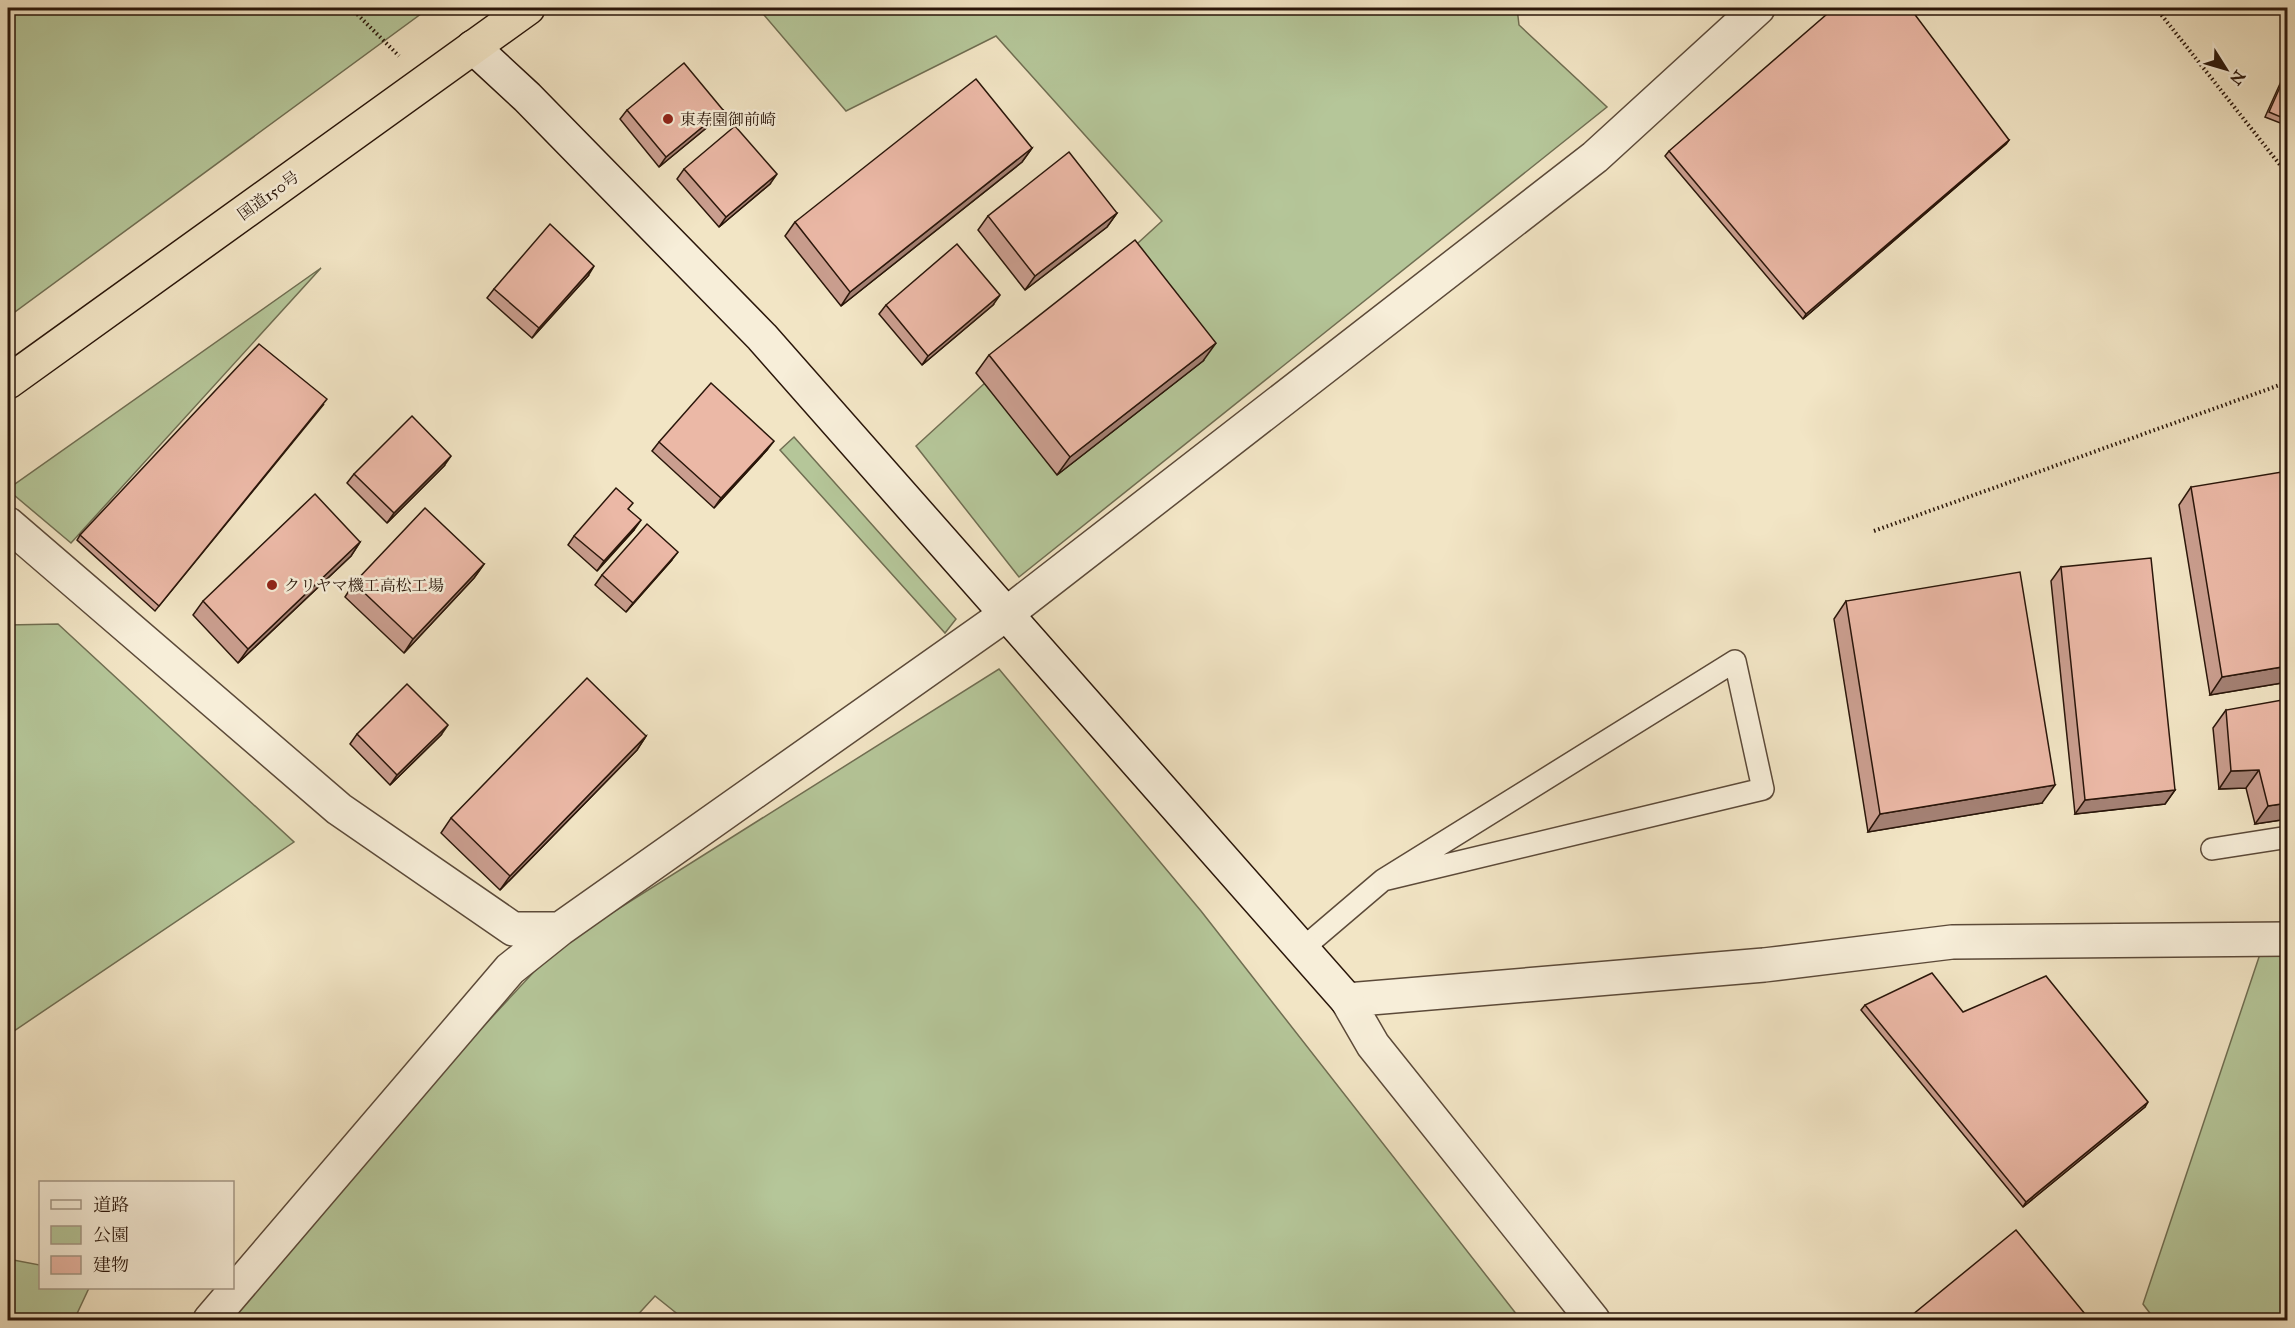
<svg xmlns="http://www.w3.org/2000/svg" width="2295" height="1328" viewBox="0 0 2295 1328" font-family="'IM FELL Great Primer','Noto Serif JP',serif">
<rect width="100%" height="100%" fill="#f2e5c5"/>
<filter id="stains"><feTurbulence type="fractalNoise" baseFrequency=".00333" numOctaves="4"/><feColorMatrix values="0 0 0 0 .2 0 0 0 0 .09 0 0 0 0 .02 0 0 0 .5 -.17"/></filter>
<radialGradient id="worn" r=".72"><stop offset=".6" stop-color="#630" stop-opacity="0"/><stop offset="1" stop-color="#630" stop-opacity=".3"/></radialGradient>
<path fill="#b5c699" stroke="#706e52" stroke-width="1.5" d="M8 8H429L8 317Z
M758 8H1517L1519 25 1607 107 1019 577 916 446 1162 221 996 36 846 111Z
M321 268 71 543 8 490V489Z
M794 437 956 619 945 633 780 450Z
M58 624 294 842 8 1035V625Z
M999 669 1201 911 1521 1320H685L655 1296 633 1320H211L556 948Z
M2261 951 2287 952V1320H2155L2143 1304Z
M8 1259 40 1265V1288H89L74 1320H8Z"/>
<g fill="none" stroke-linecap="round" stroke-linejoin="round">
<defs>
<path id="lane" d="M2212 849 2288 837
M1302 949 1383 880 1763 789 1735 661 1383 880"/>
<path id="street" d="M8 524 339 809 513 929H560L1005 615 1595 157 1758 8
M210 1320 510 969 560 929
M1593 1320 1373 1045 1347 1000 1764 965 1952 942 2288 939"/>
<path id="secondary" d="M473 47 527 97 762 337 1347 1000"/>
<path id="highway" d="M8 382 528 8"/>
</defs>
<use href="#lane" stroke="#5c4a39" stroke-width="24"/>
<use href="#street" stroke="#5c4a39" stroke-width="36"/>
<use href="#secondary" stroke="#2a160a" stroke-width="36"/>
<use href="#highway" stroke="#2a160a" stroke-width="36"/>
<path stroke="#2a160a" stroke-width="4" stroke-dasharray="1.5 3" stroke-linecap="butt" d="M351 8 399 56
M2156 8 2288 175
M1874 531 2288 382"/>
<use href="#lane" stroke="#f7eed9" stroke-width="21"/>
<use href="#street" stroke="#f7eed9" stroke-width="33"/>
<use href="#secondary" stroke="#f7eed9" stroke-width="33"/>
<use href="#highway" stroke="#f2e5c5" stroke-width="33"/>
</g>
<path fill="#ca9e8f" stroke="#2a160a" stroke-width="1.5" d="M1697 8H1708L1702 13Z
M2288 66V126L2265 117Z
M627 110H723L716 120 659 167 620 119Z
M2009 140 2006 144 1803 319 1665 156 1669 151Z
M1032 148 1022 162 841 306 785 236 795 222Z
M684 169 770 184 719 227 677 179Z
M1117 213 1107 227 1025 290 978 230 988 216Z
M588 276 532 338 487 298 494 289Z
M886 305H993L922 365 879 314Z
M989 355 1203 361 1057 475 976 373Z
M324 404 155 611 77 540 80 535Z
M659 442 767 450 714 508 652 451Z
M444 466 387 523 347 483 354 474Z
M2191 487 2288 682 2210 695 2179 505Z
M629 510 634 530 597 571 568 545 574 536Z
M360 542 351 556 238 663 193 615 203 601Z
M671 561 626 612 595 585 602 575Z
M484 564 474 578 404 653 345 597 354 583Z
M2061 567 2175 790 2165 804 2075 814 2051 581Z
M1846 601 2042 803 1868 832 1834 619Z
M2226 710 2288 819 2255 824 2246 788 2219 789 2213 728Z
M357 734 441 735 390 785 350 744Z
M646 736 637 750 500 890 441 833 451 818Z
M1865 1005 1963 1012 2145 1107 2023 1207 1861 1010Z"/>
<path fill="#a48174" stroke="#2a160a" stroke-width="1.5" d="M723 110 716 120 659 167 666 157Z
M2009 140 2006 144 1803 319 1806 314Z
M1032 148 1022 162 841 306 850 292Z
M777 174 770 184 719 227 726 217Z
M1117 213 1107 227 1025 290 1035 276Z
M594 266 588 276 532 338 539 328Z
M1000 295 993 305 922 365 928 356Z
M1216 343 1203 361 1057 475 1070 457Z
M774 441 767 450 714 508 721 498Z
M451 456 444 466 387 523 394 513Z
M641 520 634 530 597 571 604 561Z
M360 542 351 556 238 663 248 649Z
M678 552 671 561 626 612 633 603Z
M484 564 474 578 404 653 413 639Z
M2288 666V682L2210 695 2222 677Z
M448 725 441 735 390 785 397 775Z
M646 736 637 750 500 890 510 876Z
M2259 770 2246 788 2219 789 2231 771Z
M2055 785 2042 803 1868 832 1880 814Z
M2175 790 2165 804 2075 814 2085 800Z
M2288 803V819L2255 824 2268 806Z
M2148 1102 2145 1107 2023 1207 2026 1202Z"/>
<path fill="#ebb8a6" stroke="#2a160a" stroke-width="1.5" d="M1834 8H1910L2009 140 1806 314 1669 151Z
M684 63 723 110 666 157 627 110Z
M2288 69V120L2269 112Z
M976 79 1032 148 850 292 795 222Z
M735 126 777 174 726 217 684 169Z
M1069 152 1117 213 1035 276 988 216Z
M550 224 594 266 539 328 494 289Z
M1135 240 1216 343 1070 457 989 355Z
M957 244 1000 295 928 356 886 305Z
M259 344 327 399 159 606 80 535Z
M711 383 774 441 721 498 659 442Z
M412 416 451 456 394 513 354 474Z
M2288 471V666L2222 677 2191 487Z
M616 488 633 503 628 509 641 520 604 561 574 536Z
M315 494 360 542 248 649 203 601Z
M425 508 484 564 413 639 354 583Z
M647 524 678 552 633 603 602 575Z
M2151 558 2175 790 2085 800 2061 567Z
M2020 572 2055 785 1880 814 1846 601Z
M587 678 646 736 510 876 451 818Z
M407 684 448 725 397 775 357 734Z
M2288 699V803L2268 806 2259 770 2231 771 2226 710Z
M1932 973 1963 1012 2046 976 2148 1102 2026 1202 1865 1005Z
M2016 1230 2090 1320H1906Z"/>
<g fill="#8f2418" stroke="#f7eed9" stroke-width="2">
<circle cx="668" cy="119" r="6"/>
<circle cx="272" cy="585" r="6"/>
</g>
<g text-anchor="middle" stroke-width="5" stroke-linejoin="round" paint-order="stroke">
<g font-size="16" fill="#2a160a" stroke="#f7eed9" text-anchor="start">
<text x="680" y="125">東寿園御前崎</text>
<text x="284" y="591">クリヤマ機工高松工場</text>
</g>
<g font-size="16" fill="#2a160a" stroke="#f7eed9">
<text transform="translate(268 195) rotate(-36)" y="6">国道150号</text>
</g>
</g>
<rect width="2295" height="1328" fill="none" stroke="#f2e5c5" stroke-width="30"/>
<rect x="9" y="9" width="2277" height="1310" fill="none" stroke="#2a160a" stroke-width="3"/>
<rect x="15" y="15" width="2265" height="1298" fill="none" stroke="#2a160a" stroke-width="1.5"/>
<rect x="39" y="1181" width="195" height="108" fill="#f7eed9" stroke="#a59886" stroke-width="1.5"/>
<rect x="51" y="1200" width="30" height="9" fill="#f7eed9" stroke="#a59886" stroke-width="1.5"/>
<text x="93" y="1211" font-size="18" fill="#2a160a">道路</text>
<rect x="51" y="1226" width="30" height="18" fill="#b5c699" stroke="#a59886" stroke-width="1.5"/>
<text x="93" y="1241" font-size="18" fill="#2a160a">公園</text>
<rect x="51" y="1256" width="30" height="18" fill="#ebb8a6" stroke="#a59886" stroke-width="1.5"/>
<text x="93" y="1271" font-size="18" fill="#2a160a">建物</text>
<g transform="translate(2226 69) rotate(127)" stroke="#f7eed9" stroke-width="4.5" paint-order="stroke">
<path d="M0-4.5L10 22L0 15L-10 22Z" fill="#2a160a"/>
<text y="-9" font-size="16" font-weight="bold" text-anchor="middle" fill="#2a160a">N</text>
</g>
<rect width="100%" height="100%" filter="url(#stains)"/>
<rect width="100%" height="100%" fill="url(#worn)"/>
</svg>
